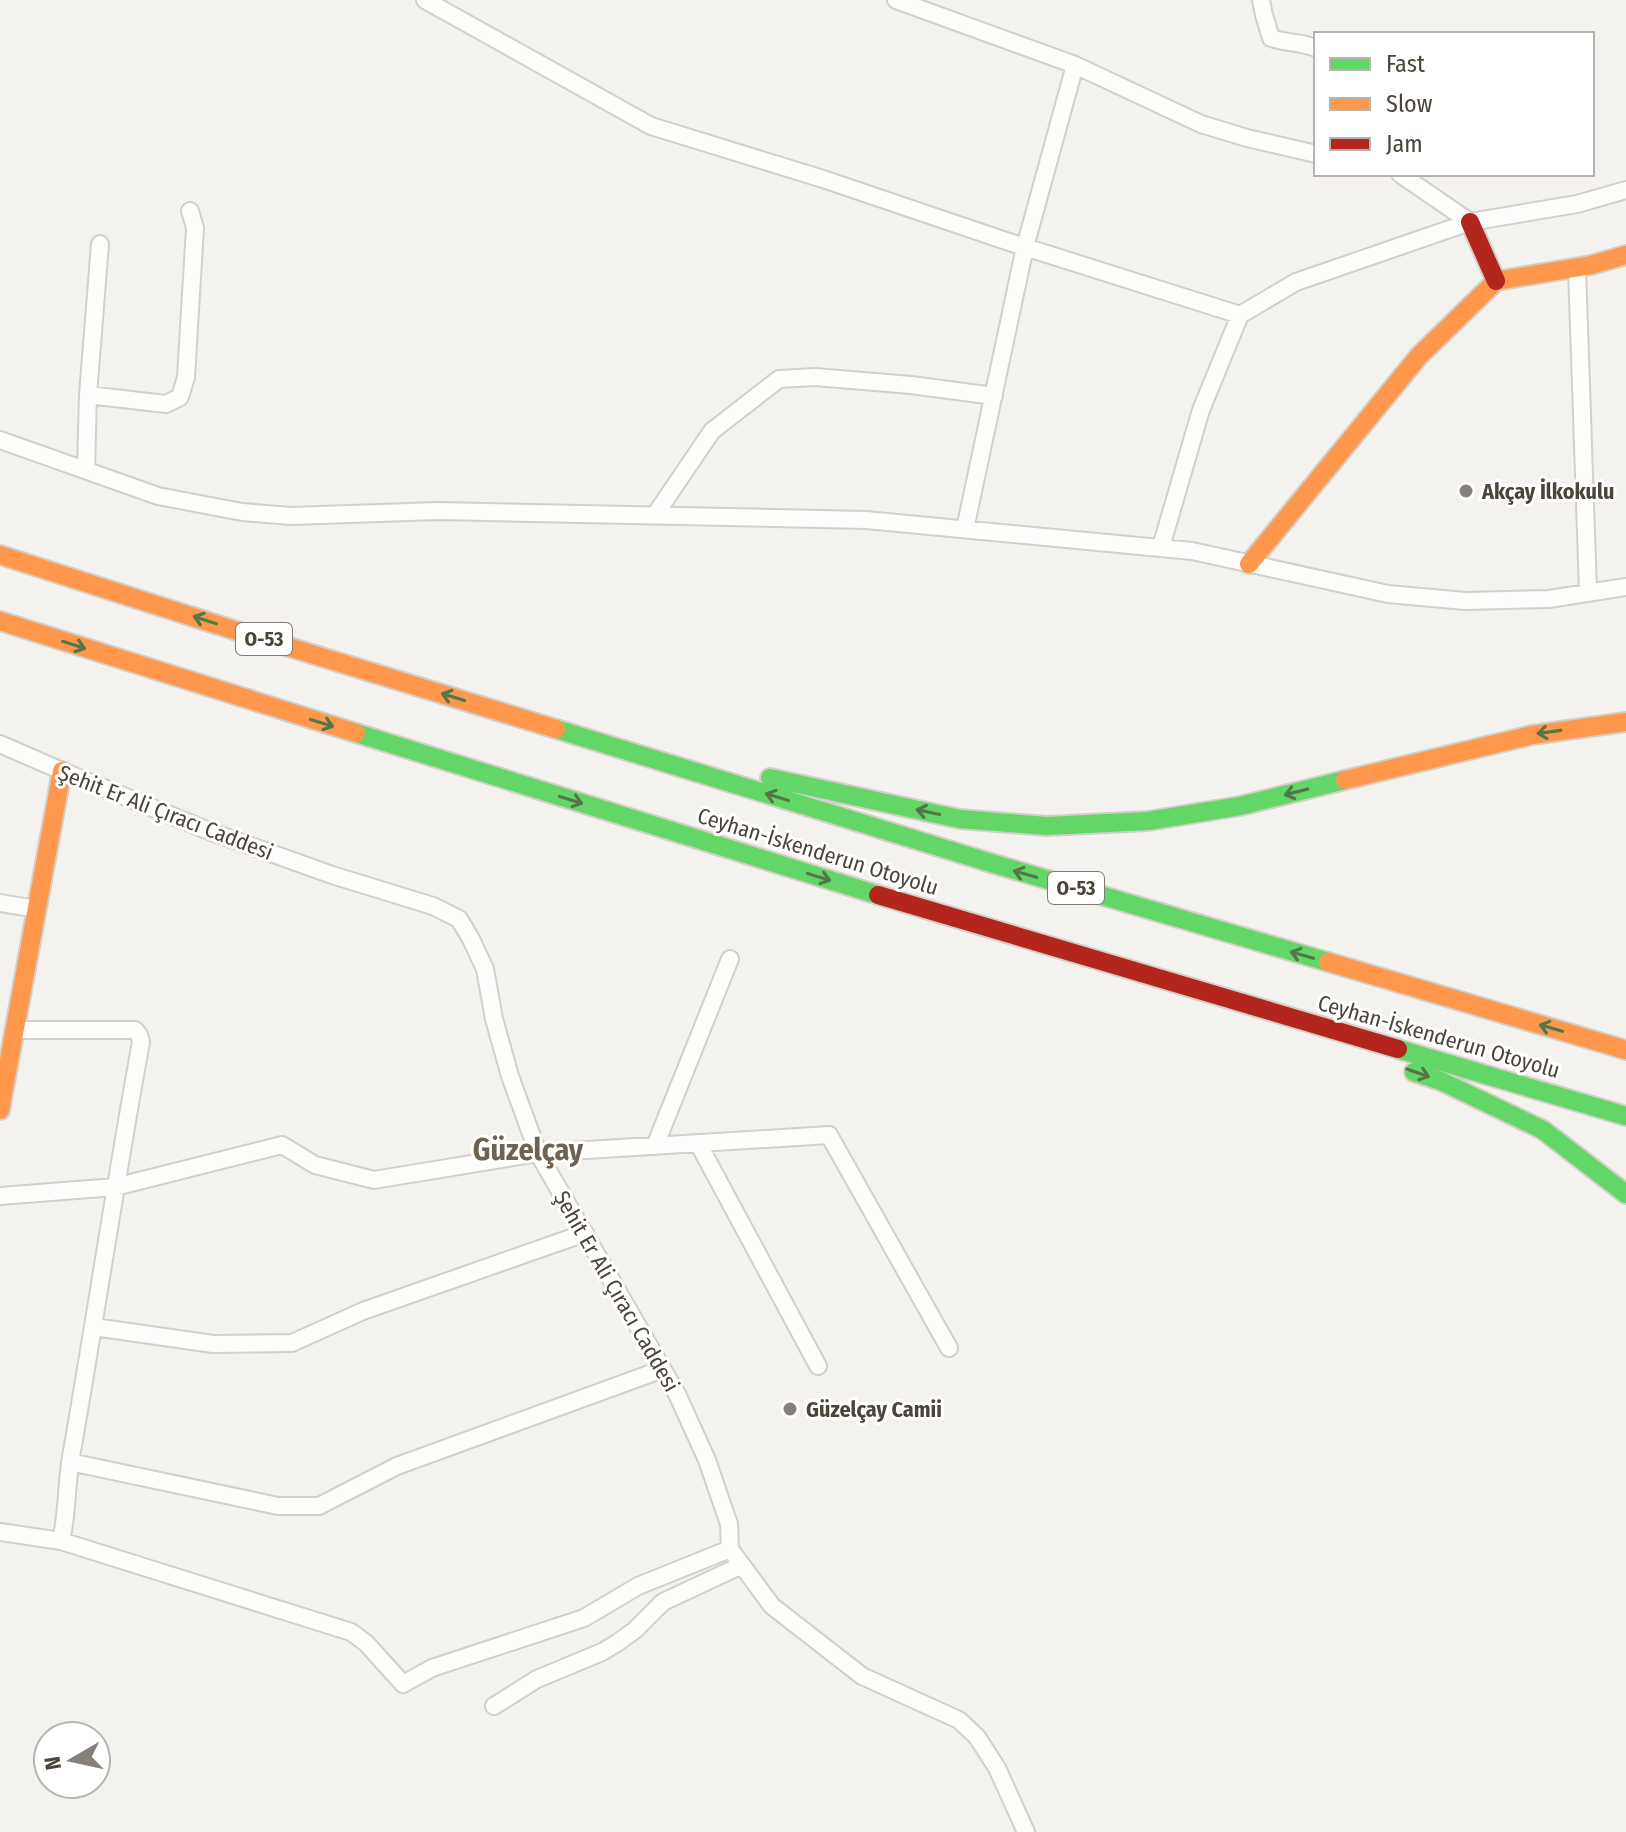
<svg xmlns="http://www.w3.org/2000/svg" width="1626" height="1832" viewBox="0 0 1626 1832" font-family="'Fira Sans Condensed',sans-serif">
<rect width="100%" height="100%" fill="#f4f2ee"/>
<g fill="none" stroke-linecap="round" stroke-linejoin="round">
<defs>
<path id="street" d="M425 0 651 126 823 179 1009 242 1240 315
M896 0 1075 65 1201 124 1247 138 1316 154
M1261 0 1264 15 1271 38C1286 43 1301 42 1316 48
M1470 222 1577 204 1626 190
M1577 268 1588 592
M88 395 166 404 180 397 186 377 195 228 190 211
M0 440 158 496 242 512 291 516 438 511 866 520 1192 551 1388 594 1465 601 1549 599 1626 587
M86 470 88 395 100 244
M655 515 712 431 779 379 815 377 911 385 994 396
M965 529 1025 247 1075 65
M1161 547 1201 410 1240 315 1296 282 1470 222 1400 174
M0 744 62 771 209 831 332 875 433 906 459 919 471 939 485 969 494 1019 510 1076 538 1153 677 1394 707 1460 721 1501 729 1524 730 1549 772 1606 862 1676 959 1720 977 1737 997 1768 1026 1832
M0 903 37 909
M698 1143 818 1366
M655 1146 730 959
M0 1196 115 1187 282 1145 315 1165 374 1180 538 1153 829 1135 949 1348
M94 1327 213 1344 292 1343 363 1311 585 1233
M70 1462 278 1506H319L397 1466 663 1369
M0 1532 61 1541C68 1511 66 1481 72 1451 96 1314 116 1178 141 1042L139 1035 135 1030H15
M61 1541 351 1632 366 1643 403 1684 432 1668 584 1618 638 1586 730 1549
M494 1706 537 1679 602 1652 617 1643 635 1630 663 1602 742 1565"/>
<path id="fast" d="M556 729 991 863 1328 962
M356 733 878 895
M770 778 960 819 1047 826 1148 821 1240 806 1345 780
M1398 1049 1626 1116
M1414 1072 1441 1081 1543 1130 1626 1194"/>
<path id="slow" d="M0 555 240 632 556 729
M1249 564 1419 356 1496 281 1591 265 1626 255
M0 621 356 733
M1345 780 1532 735 1626 722
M1328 962 1626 1050
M0 1110 62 771"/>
<path id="jam" d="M1470 222 1496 281
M878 895 1398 1049"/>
</defs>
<use href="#street" stroke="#d2d0cb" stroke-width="20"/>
<use href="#fast" stroke="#d3cfc5" stroke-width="22"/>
<use href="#slow" stroke="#d3cfc5" stroke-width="22"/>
<use href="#jam" stroke="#d3cfc5" stroke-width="22"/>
<use href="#street" stroke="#fdfdfc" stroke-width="16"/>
<use href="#fast" stroke="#63d668" stroke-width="18"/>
<use href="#slow" stroke="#ff974d" stroke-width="18"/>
<use href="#jam" stroke="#b3261e" stroke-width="18"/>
</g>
<defs><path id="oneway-shaft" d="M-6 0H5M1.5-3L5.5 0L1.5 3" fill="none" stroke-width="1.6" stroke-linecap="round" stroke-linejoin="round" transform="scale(2)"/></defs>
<g stroke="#537749">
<use href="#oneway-shaft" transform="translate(205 620) rotate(-162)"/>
<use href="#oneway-shaft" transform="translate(74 645) rotate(18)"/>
<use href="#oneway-shaft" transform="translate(453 697) rotate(-163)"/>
<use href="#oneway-shaft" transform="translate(322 723) rotate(17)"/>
<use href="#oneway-shaft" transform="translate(1549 732) rotate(172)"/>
<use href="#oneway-shaft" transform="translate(1296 792) rotate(166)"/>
<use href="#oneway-shaft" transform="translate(777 797) rotate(-163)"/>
<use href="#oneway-shaft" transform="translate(571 800) rotate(17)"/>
<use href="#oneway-shaft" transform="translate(928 812) rotate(-168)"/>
<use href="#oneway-shaft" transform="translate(1025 874) rotate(-164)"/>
<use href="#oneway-shaft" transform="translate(819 877) rotate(17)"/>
<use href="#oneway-shaft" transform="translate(1302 955) rotate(-164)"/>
<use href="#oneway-shaft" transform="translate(1551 1028) rotate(-164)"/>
<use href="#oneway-shaft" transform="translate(1418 1073) rotate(19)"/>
</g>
<g fill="#868178" stroke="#fff" stroke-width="3">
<circle cx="1466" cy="491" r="8"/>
<circle cx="790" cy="1409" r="8"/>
</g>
<g text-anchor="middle" stroke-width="6" stroke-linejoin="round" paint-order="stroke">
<g fill="#fff" stroke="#817c74" stroke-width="2">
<rect x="236" y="623" width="56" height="32" rx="6"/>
<rect x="1048" y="872" width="56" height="32" rx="6"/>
</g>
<g font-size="20" font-weight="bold" fill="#4b4439">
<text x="264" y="646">O-53</text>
<text x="1076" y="895">O-53</text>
</g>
<g font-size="22" font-weight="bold" fill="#4b4439" stroke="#fff" text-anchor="start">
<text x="1482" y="499">Akçay İlkokulu</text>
<text x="806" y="1417">Güzelçay Camii</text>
</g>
<g font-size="22" fill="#4b4439" stroke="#fff">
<text transform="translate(166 812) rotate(21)" y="8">Şehit Er Ali Çıracı Caddesi</text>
<text transform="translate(818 851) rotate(17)" y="8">Ceyhan-İskenderun Otoyolu</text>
<text transform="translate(1439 1036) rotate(16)" y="8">Ceyhan-İskenderun Otoyolu</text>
<text transform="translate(617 1291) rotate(60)" y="8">Şehit Er Ali Çıracı Caddesi</text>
</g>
<g font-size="30" font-weight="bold" fill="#6e6250" stroke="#fff">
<text x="528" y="1160">Güzelçay</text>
</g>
</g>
<rect x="1314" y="32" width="280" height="144" fill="#ffffff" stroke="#b7b4b0" stroke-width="2"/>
<rect x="1330" y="58" width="40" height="12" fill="#63d668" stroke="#b7b4b0" stroke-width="2"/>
<text x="1386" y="72" font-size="24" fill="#4b4439">Fast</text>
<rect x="1330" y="98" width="40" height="12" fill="#ff974d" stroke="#b7b4b0" stroke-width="2"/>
<text x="1386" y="112" font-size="24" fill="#4b4439">Slow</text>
<rect x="1330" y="138" width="40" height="12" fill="#b3261e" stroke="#b7b4b0" stroke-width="2"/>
<text x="1386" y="152" font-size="24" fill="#4b4439">Jam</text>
<g transform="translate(72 1760) rotate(261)"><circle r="38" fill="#ffffff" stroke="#b7b4b0" stroke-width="2"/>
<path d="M0-6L14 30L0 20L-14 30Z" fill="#868178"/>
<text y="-12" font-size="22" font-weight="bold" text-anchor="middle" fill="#4b4439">N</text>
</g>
</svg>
